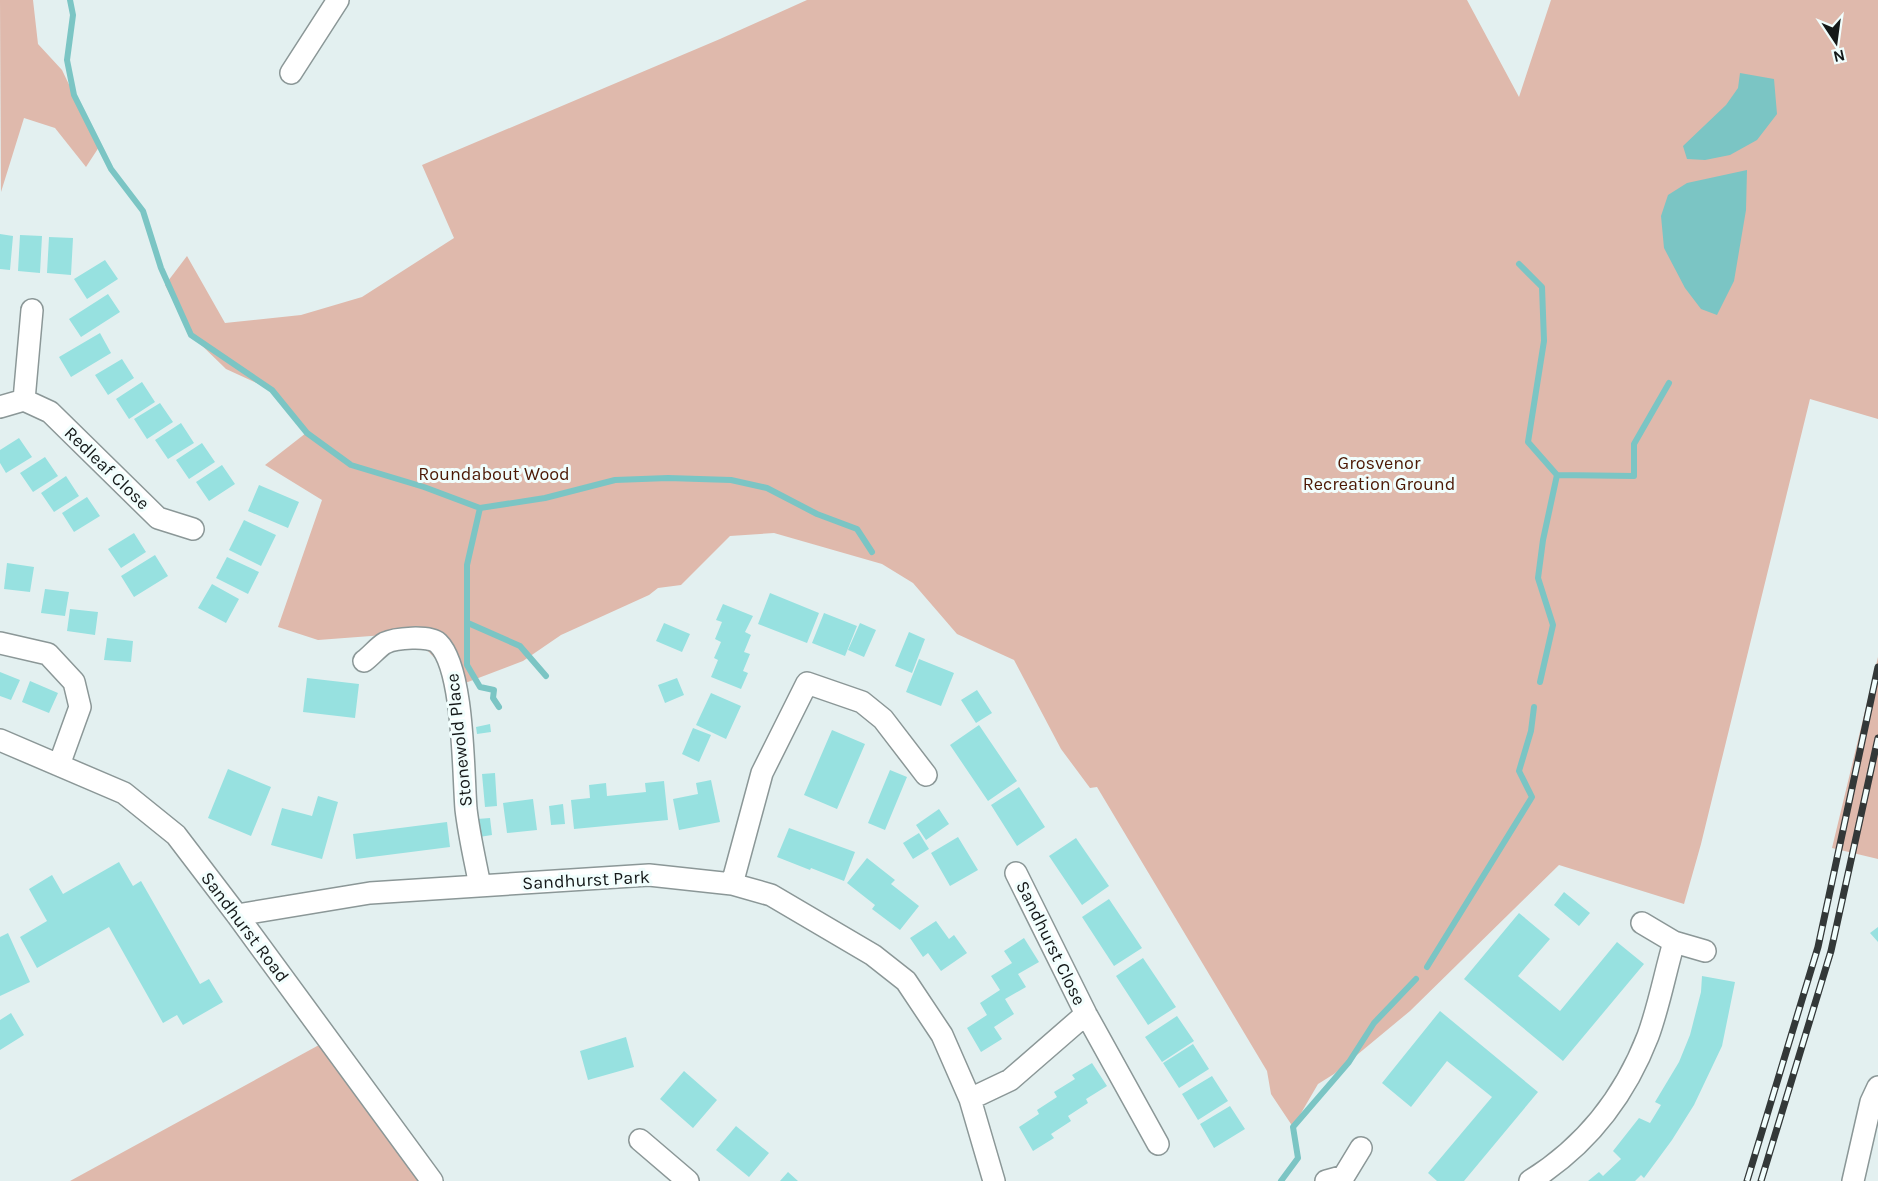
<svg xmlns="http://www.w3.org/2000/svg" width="1878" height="1181" viewBox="0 0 1878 1181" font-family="Karla,sans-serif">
<rect width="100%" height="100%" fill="#e3f0f0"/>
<path fill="#dfb9ac" d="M0 0H33L38 44 62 70 99 147 86 167 55 128 24 118 1 192Z
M807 0H1467L1519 97 1551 0H1878V419L1810 399 1701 844 1684 904 1559 865 1410 1011 1334 1074 1318 1084 1293 1127 1271 1094 1267 1071 1097 787 1090 788 1061 749 1014 660 957 634 913 583 882 564 774 533 730 536 681 585 658 588 649 595 561 635 523 661 460 685 411 633 318 640 278 627 322 500 265 465 306 433 272 390 226 369 191 335 165 285 187 256 225 323 301 315 362 297 454 238 422 165 720 39Z
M1878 657V859L1832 848Z
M319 1045 424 1181H70Z"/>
<path fill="#7bc5c4" d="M1740 73 1774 79 1777 114 1757 140 1730 155 1705 160 1687 159 1683 146 1726 105 1738 88Z
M1747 170 1746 210 1734 281 1717 315 1701 309 1685 288 1664 248 1661 216 1668 195 1687 183Z"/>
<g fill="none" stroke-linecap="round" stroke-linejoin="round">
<path stroke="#7bc5c4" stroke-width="6" d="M70 0 73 15 67 60 74 95 111 169 143 211 161 268 191 335 272 390 307 433 351 465 424 487 480 508 545 498 615 480 668 478 731 480 767 488 817 514 857 529 872 552
M1519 264 1542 287 1544 341 1528 442 1557 475 1634 476V444L1669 383
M480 508 467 565V665L480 687 494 690 493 698 499 707
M468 623 520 646 546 676
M1540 682 1553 625 1538 578 1543 540 1557 475
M1427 967 1532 797 1519 771 1531 731 1534 707
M1281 1181 1298 1158 1293 1127 1349 1062 1374 1023 1416 979"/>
</g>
<path fill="#97e1e0" d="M0 234 13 236 10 270 0 269Z
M20 235 42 236 40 273 18 271Z
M49 237 73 238 71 275 47 273Z
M105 260 118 279 87 299 74 279Z
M108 294 120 312 81 337 69 319Z
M100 333 111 353 71 377 59 357Z
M122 359 134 378 108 395 95 375Z
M142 382 155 402 129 419 116 399Z
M160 403 173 422 147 439 134 419Z
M181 423 194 443 168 459 155 440Z
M19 438 32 457 6 473 0 463V450Z
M202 443 215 462 189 479 176 460Z
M45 457 58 476 33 492 20 473Z
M222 465 235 484 209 501 196 482Z
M66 476 79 496 54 512 41 493Z
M259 485 299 502 288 528 248 511Z
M87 497 100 516 74 532 62 513Z
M244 520 276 535 261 566 229 550Z
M134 533 146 552 121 568 108 549Z
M155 555 168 576 134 597 121 576Z
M227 557 259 572 248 594 216 578Z
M7 563 34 567 30 592 4 589Z
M212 584 239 599 226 623 198 608Z
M45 589 69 592 65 616 41 613Z
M770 593 819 613 807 643 758 624Z
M723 604 753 616 745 632 751 635 744 652 750 654 743 671 748 673 741 689 711 677 718 660 714 658 721 642 715 639 722 622 716 620Z
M70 609 98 612 95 635 67 631Z
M824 613 857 626 845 656 812 643Z
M664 623 690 634 682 652 656 641Z
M860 623 876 630 864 657 848 650Z
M909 632 925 639 912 673 895 666Z
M107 638 133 641 131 662 104 660Z
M919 659 954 673 941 706 906 692Z
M0 672 20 680 11 700 0 696Z
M307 678 359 684 355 718 303 712Z
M677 678 684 695 665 703 658 685Z
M30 681 58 693 49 713 22 702Z
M977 690 992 713 976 723 961 700Z
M711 693 741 706 726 739 696 725Z
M490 724 491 732 477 734 476 727Z
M979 725 1017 781 988 801 950 745Z
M693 728 711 735 699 762 682 754Z
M832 730 865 744 837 809 804 795Z
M228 769 271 787 251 836 208 818Z
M890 770 907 777 885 830 868 823Z
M495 773 497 806 485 807 482 774Z
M711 780 720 822 679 830 673 799 698 794 696 783Z
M664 781 668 820 574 829 571 800 590 798 589 785 606 783 607 796 646 792 645 783Z
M1019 787 1045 827 1017 846 991 805Z
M318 796 338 802 322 859 271 845 282 808 312 816Z
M533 799 537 830 507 833 503 803Z
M563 804 565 824 551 825 549 806Z
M939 809 949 824 926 840 916 825Z
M490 818 492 835 479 837 477 819Z
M447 822 450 847 356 859 353 834Z
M789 828 855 852 844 881 811 868 810 870 777 857Z
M919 833 929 849 913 859 903 843Z
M958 837 978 870 950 886 931 853Z
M1076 838 1109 886 1082 905 1049 856Z
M867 858 895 880 891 884 919 906 900 930 872 909 875 905 847 883Z
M119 862 133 886 141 881 200 984 209 979 223 1002 183 1025 177 1015 163 1023 109 927 37 968 20 937 47 921 29 889 52 875 63 894Z
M1564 892 1590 913 1579 926 1554 905Z
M1109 899 1142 948 1114 966 1082 917Z
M1519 913 1550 939 1518 976 1560 1011 1617 942 1644 964 1563 1061 1464 979Z
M936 921 949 939 954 935 967 953 941 971 928 953 923 957 910 938Z
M1878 927V942L1870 933Z
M8 933 30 982 0 996V937Z
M1024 938 1039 962 1018 974 1026 987 1005 999 1014 1014 994 1027 1002 1039 981 1052 967 1028 987 1015 980 1003 1000 990 991 976 1012 963 1004 951Z
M1143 958 1176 1007 1148 1025 1116 976Z
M1702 976 1735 982 1722 1046 1694 1105 1672 1140 1644 1178 1641 1175 1635 1181H1588L1599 1172 1603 1176 1621 1159 1613 1151 1639 1118 1650 1123 1661 1105 1655 1102 1679 1062 1690 1035 1701 992Z
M1440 1011 1538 1092 1464 1181H1437L1428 1173 1492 1097 1447 1061 1411 1107 1382 1083Z
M11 1013 24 1035 0 1050V1020Z
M1177 1016 1194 1041 1162 1062 1145 1037Z
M626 1037 634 1067 588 1080 580 1051Z
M1193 1044 1209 1069 1179 1088 1163 1063Z
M1092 1063 1107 1086 1086 1099 1088 1103 1068 1116 1071 1121 1051 1134 1054 1138 1033 1151 1019 1127 1039 1114 1037 1110 1057 1097 1054 1092 1075 1079 1072 1075Z
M684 1071 717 1100 693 1128 660 1099Z
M1212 1076 1228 1101 1198 1120 1182 1094Z
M1230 1106 1245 1129 1214 1148 1200 1124Z
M736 1126 769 1153 749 1177 716 1150Z
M788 1172 798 1181H780Z"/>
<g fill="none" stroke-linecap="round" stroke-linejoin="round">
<defs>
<path id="minor" d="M291 73 338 0
M24 400 32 310
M0 407 24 400 50 412 158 518 193 529
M0 643 48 654 74 682 80 707 59 765
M364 661C371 656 378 647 385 643 395 638 429 635 438 643 464 668 463 771 466 809 469 835 475 860 480 886
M0 740 124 793 176 835 237 915 432 1181
M1016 873 1086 1014 1158 1144
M732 884 762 773 807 683 862 702 883 719 926 775
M237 915 370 893 649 875 732 884 771 895 873 955 906 981 942 1035 970 1099 994 1181
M1642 923 1674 942 1705 951
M970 1099 1010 1080 1086 1014
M640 1140 688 1181
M1326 1181 1344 1176 1361 1148
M1530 1181C1586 1146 1624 1098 1648 1036 1659 1006 1665 973 1674 942
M1853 1181 1871 1102 1878 1087"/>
</defs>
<use href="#minor" stroke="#8b9797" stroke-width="24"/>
<use href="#minor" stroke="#fff" stroke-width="21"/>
<defs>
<path id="rail" d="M1747 1181 1818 947 1878 667
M1761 1181 1831 951 1878 738"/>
</defs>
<use href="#rail" stroke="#333838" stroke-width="7"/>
<use href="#rail" stroke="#f1fefd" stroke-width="4.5" stroke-dasharray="14" stroke-linecap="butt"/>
</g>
<g text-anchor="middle" stroke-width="6" stroke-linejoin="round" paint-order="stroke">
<g font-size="18" fill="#4b1804" stroke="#f1fefd">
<text x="1379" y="469">Grosvenor<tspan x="1379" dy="21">Recreation Ground</tspan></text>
<text x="494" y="480">Roundabout Wood</text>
</g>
<g font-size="18" fill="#141818" stroke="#f1fefd">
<text transform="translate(107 468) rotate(44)" y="6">Redleaf Close</text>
<text transform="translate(459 740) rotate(-96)" y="6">Stonewold Place</text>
<text transform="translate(586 880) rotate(-3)" y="6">Sandhurst Park</text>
<text transform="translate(245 927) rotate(53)" y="6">Sandhurst Road</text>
<text transform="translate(1051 943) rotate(64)" y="6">Sandhurst Close</text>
</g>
</g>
<g transform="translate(1836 42) rotate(167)" stroke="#f1fefd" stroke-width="4.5" paint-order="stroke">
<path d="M0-4.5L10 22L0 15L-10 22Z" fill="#141818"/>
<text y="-9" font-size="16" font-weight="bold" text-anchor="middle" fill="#141818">N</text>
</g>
</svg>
